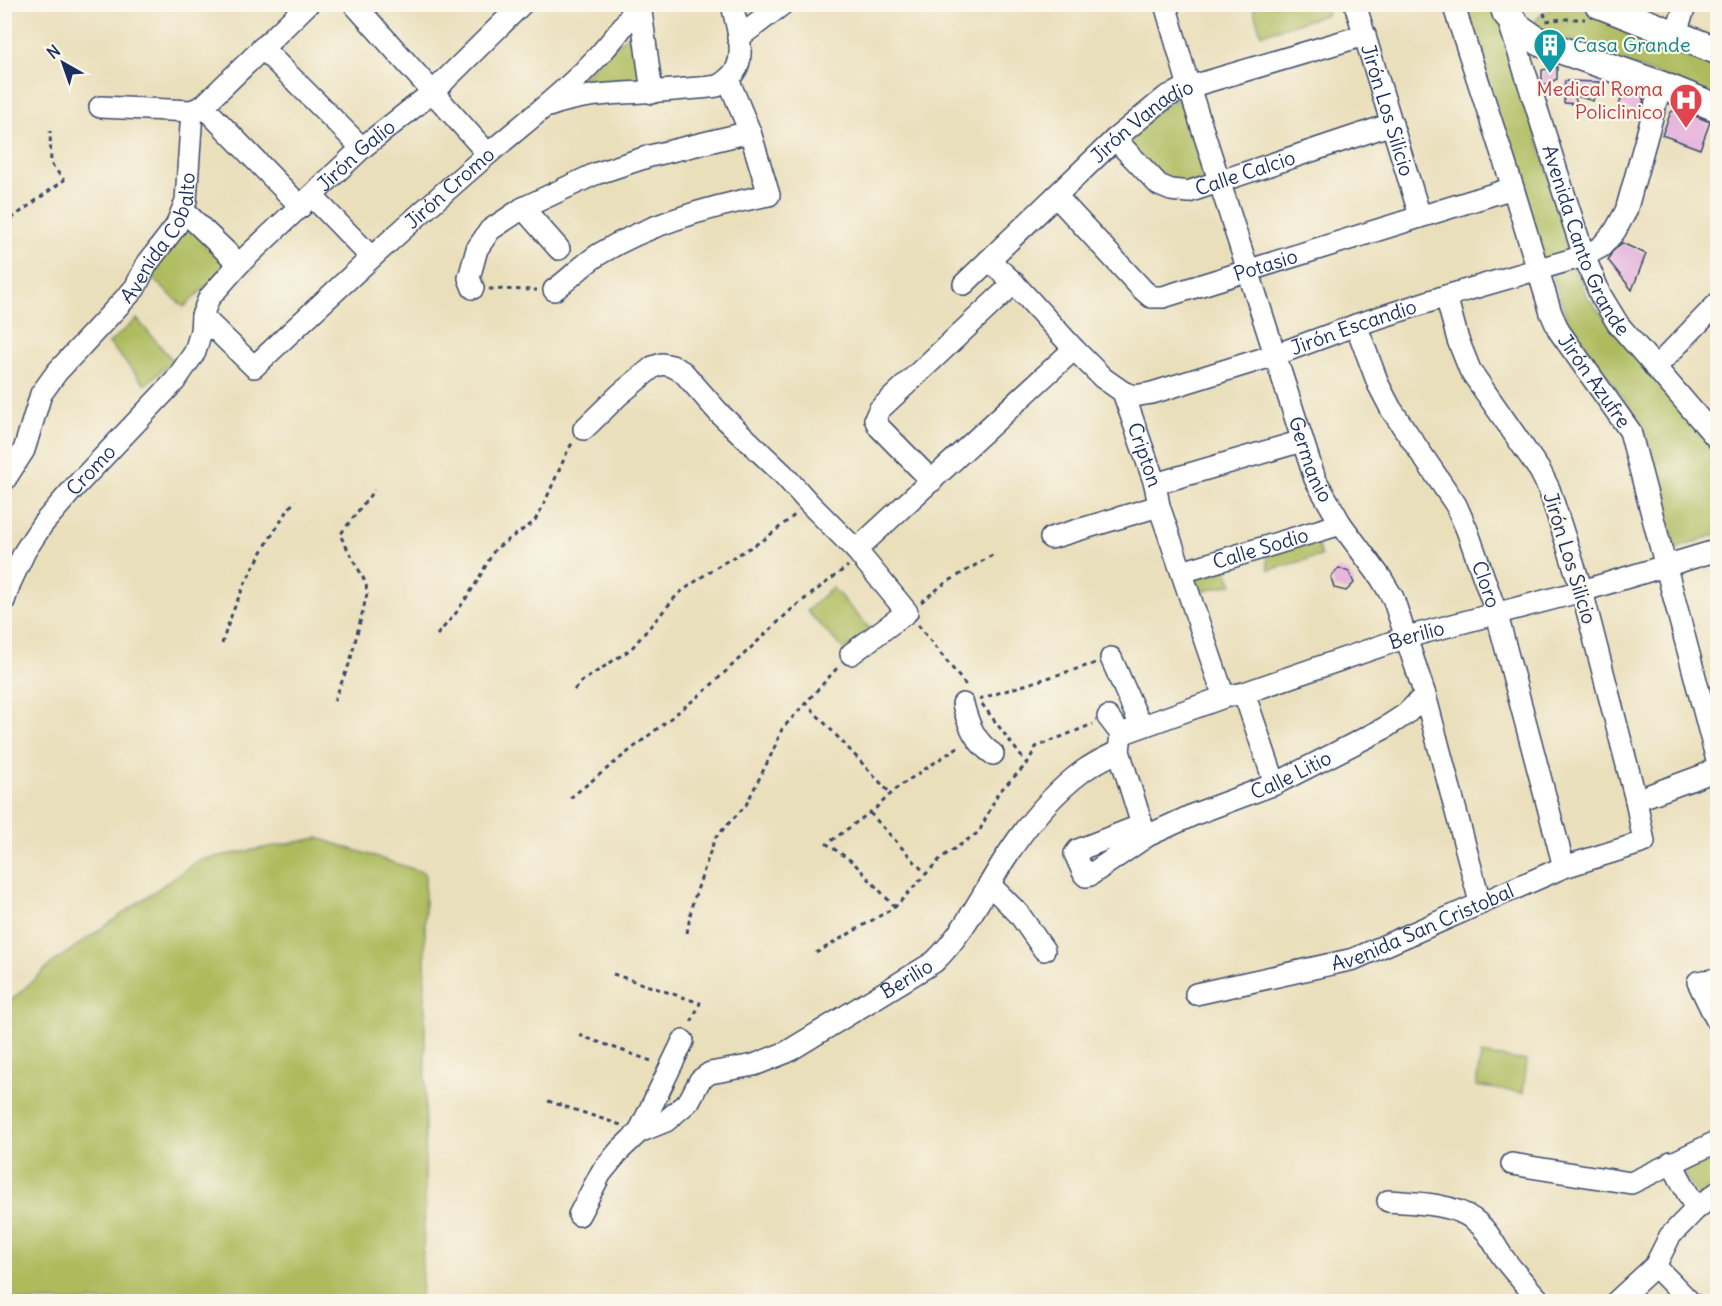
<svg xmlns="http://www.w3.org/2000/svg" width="1722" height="1306" viewBox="0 0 1722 1306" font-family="Delius,sans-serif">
<rect width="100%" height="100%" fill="#fbf7ec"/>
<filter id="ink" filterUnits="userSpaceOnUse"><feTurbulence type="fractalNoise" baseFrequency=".0167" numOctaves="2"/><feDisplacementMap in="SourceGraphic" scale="12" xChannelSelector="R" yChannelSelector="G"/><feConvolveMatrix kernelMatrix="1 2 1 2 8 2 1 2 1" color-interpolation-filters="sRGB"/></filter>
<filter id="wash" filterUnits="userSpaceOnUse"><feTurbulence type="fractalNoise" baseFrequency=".008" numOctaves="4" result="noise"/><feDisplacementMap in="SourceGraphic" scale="24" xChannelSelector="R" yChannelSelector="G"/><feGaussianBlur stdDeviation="1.35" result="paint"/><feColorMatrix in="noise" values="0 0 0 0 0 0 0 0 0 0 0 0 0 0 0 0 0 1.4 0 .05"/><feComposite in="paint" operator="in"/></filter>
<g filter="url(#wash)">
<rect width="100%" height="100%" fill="#eadfbb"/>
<path fill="#adbb5d" stroke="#64755e" stroke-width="1.5" d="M1252 5H1325L1328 14 1261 34Z
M1459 5H1496L1571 246 1568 252 1542 261Z
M1562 6 1588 10 1717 60V98L1533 27C1539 12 1546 10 1562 6Z
M633 30 641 80 568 91Z
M1179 98 1205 179 1177 187 1114 135Z
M188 221 232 262 184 307 148 275Z
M1573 265 1587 297 1717 452V534L1676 549 1637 418 1567 319 1552 274Z
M137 319 173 361 145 385 109 343Z
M1316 539 1321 556 1269 570 1267 562 1269 554Z
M1226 568 1233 584 1196 593 1191 581Z
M832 587 870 629 845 651 807 611Z
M318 838 425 873V1204L421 1301H5V1006L51 964 199 860Z
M1481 1054 1527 1061 1523 1093 1476 1086Z
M1717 1144V1182L1699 1197 1675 1162Z"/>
<g id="blocks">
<path fill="#e2a8da" d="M1557 67V79L1542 86V70Z
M1565 81 1599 82 1593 101 1574 95 1577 104 1564 103Z
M1625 88 1641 94 1644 100 1639 113 1619 105Z
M1678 109 1710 122 1700 149 1662 135 1671 112Z
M1622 243 1646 254 1632 290 1608 260 1612 252Z
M1339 568 1349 572 1354 583 1346 591 1334 588 1331 577Z"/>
</g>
</g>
<g filter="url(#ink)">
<use href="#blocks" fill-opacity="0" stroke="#3a496c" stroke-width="1.5"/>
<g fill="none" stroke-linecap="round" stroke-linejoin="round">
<defs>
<g id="minor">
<path d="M354 4 488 154"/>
<path d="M640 4 652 93"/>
<path id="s1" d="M1165 4 1189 87 1315 479 1341 524 1381 578 1393 598 1425 695 1480 902"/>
<path id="s2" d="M1355 4 1420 216"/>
<path id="s3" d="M1453 4 1513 188 1551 313 1559 331 1630 431 1718 764"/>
<path id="s4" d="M1507 16 1584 256 1601 296 1618 324 1718 440"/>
<path d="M1675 34 1686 4"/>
<path d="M738 38 783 4"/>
<path d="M262 48 362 148"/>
<path d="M203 106 301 207"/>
<path d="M549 106C592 90 640 94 685 89 695 88 707 88 717 86 725 83 733 75 737 68 745 49 736 24 732 4"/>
<path d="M100 107 192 111"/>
<path d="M192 111 203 106 308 4"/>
<path id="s5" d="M1115 139 1159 185 1171 190 1188 192 1392 124"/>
<path d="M312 196 371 257"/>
<path id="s6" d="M1056 196 1142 289 1151 297H1163L1513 188"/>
<path d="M523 208 559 249"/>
<path d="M183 210 239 264"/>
<path id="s7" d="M989 260 1014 283 1074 349 1103 378 1123 392 1155 484 1159 506 1224 697"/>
<path id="s8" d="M964 284 1115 139 1166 97 1189 87 1365 35"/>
<path d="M473 288 469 278 477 249 490 230 523 208 595 174 650 156 750 132"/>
<path d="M554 290C570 279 584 263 601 253 651 223 712 206 769 195L750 132 728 79"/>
<path id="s9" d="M202 316 254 367C328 297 403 228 480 161 536 112 599 69 638 4"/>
<path id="s10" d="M1356 325 1379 386 1391 409 1456 505 1467 530 1497 615 1564 867"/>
<path d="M1655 368 1718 303"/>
<path id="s11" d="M1123 392 1134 396 1152 393 1275 355 1356 325 1446 296 1584 256 1601 247 1615 231 1626 211 1661 85"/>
<path d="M584 429 620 394 653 367 662 364 672 366 683 372 720 414 783 474 809 503 856 550 907 612 851 654"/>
<path id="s12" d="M4 481 24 450 41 394 57 372 135 288 147 264 176 226 186 201 192 111"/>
<path d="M932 481 879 427 875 419 879 410 1014 283"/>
<path d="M1155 484 1302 441"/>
<path d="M1051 538 1159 506"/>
<path d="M856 550 1074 349"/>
<path id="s13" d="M1182 572 1341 524"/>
<path id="s14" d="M4 601 10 583 25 551 42 525 73 489 175 381 195 352 201 331 202 316 209 298 239 264 362 148 433 92 522 4"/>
<path d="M1111 658 1141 726"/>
<path d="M1244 693 1275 784"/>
<path d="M963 704C968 724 975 742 993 754"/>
<path d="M1108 717 1121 734 1119 751 1142 825 1147 836"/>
<path id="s15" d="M1121 734 1224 697 1244 693 1407 637 1582 591 1718 550"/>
<path d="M1636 800 1704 775 1718 766"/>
<path id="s16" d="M1142 825 1078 850 1075 854 1084 874 1086 876 1090 875 1147 836 1195 814 1275 784 1383 729 1406 714 1425 695"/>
<path d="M989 884 1019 914 1044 950"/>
<path d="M1718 979 1698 982 1718 1023"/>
<path id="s17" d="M1196 994 1354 959 1564 867 1644 842 1636 800 1582 591 1549 489 1540 471 1470 370 1458 340 1446 296"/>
<path id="s18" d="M639 1132 666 1121 689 1101 700 1080 710 1073 754 1065 787 1052 934 962C964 933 982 895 1004 860 1025 827 1051 795 1083 771 1094 763 1107 757 1119 751"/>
<path d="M1671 1162 1696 1209"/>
<path d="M1512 1164 1631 1183 1718 1141"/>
<path d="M1388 1201C1415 1203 1451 1203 1473 1219 1487 1229 1493 1242 1502 1256 1513 1272 1528 1287 1541 1302"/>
<path d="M579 1215 601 1173 620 1150 639 1132 683 1041"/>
<path d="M1655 1266 1690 1302"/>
<path d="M1616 1302 1655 1266 1670 1236 1696 1209 1718 1192"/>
</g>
<path id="major" d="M1503 4 1506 13 1518 27 1541 43 1661 85 1718 108
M1598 4 1718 51"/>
</defs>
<use href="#minor" stroke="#3a496c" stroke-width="24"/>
<use href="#major" stroke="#3a496c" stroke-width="30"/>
<path stroke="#3a496c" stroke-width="3" stroke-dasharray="4.5 4.5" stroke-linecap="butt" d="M1542 4 1546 21 1561 19H1585
M4 224 64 180 51 164 50 131
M489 289 537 290
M921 602 944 584 994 554
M918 625 968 688
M437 635 456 613 475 585 495 549 534 522 544 504 568 450 573 442
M222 644C237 591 264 545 295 500
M574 690 581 682 631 649 678 594 713 569 765 539 796 514
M979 699 1096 663
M334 701 350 662 367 594 366 583 340 535 374 490
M805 702 891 794
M982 704 1027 764
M570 798 706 690 793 608 848 566
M870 813 926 874
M895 907 853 862 827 844 876 808 898 787 961 745
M687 933 692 905 715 838 746 805 773 751 782 729 839 666
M816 953 895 907 941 858 979 832 998 793 1027 764 1036 747 1093 724
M613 974 700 1003 690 1025
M579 1035 654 1062
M548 1101 621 1125"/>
<use href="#minor" stroke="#fff" stroke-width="21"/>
<use href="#major" stroke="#fff" stroke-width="27"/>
</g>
</g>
<defs>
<symbol id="building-pin" viewBox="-11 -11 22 30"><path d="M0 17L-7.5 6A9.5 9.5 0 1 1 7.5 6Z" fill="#0f9aa8" stroke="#fbf7ec"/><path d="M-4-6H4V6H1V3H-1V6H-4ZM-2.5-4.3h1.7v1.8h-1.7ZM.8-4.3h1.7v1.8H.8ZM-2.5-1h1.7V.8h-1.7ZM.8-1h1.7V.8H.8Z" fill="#fff"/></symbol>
<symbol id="hospital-pin" viewBox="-11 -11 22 30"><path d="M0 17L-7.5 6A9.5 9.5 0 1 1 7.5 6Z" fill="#e0444e" stroke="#fbf7ec"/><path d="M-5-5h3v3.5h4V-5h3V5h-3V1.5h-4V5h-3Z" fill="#fff"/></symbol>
</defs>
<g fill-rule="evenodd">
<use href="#building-pin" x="1531" y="26" width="38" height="52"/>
<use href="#hospital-pin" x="1667" y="81" width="38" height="52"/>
</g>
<g text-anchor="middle" stroke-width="4.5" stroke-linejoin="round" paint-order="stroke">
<g font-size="20" fill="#0d838f" stroke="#fbf7ec" text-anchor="start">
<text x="1573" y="52">Casa Grande</text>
</g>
<g font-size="20" fill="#be3a42" stroke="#fbf7ec" text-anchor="end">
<text x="1663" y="96">Medical Roma<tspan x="1663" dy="23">Policlinico</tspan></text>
</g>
<g font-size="20" fill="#1b2f5e" stroke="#fbf7ec">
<text dy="7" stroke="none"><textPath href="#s2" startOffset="111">Jirón Los Silicio</textPath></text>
<text dy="7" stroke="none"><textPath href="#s8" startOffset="242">Jirón Vanadio</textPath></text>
<text dy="7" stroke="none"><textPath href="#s14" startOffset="578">Jirón Galio</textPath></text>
<text dy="7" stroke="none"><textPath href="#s5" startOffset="154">Calle Calcio</textPath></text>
<text dy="7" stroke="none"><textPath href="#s9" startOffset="338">Jirón Cromo</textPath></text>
<text dy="7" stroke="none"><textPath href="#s12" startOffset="294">Avenida Cobalto</textPath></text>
<text dy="7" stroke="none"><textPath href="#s4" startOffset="238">Avenida Canto Grande</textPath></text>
<text dy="7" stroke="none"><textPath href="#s6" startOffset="258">Potasio</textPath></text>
<text dy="7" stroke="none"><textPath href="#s11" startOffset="242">Jirón Escandio</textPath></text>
<text dy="7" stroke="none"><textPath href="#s3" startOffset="405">Jirón Azufre</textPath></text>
<text dy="7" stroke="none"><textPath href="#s7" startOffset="255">Cripton</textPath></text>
<text dy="7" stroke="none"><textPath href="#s1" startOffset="478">Germanio</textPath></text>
<text dy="7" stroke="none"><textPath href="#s14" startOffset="159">Cromo</textPath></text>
<text dy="7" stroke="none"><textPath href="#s13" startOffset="82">Calle Sodio</textPath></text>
<text transform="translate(1570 558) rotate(73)" y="7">Jirón Los Silicio</text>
<text dy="7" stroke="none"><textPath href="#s10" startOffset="292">Cloro</textPath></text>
<text dy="7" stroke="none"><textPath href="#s15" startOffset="312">Berilio</textPath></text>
<text dy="7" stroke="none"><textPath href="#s16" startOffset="328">Calle Litio</textPath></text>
<text dy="7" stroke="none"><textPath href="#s17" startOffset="237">Avenida San Cristobal</textPath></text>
<text dy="7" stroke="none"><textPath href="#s18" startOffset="316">Berilio</textPath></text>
</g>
</g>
<rect width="1722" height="1306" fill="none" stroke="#fbf7ec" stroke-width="24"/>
<g transform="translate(63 63) rotate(320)" stroke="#fbf7ec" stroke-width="4.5" paint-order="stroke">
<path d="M0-4.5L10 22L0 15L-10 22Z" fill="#1b2f5e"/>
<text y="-9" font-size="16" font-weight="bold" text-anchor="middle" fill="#1b2f5e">N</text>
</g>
</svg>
